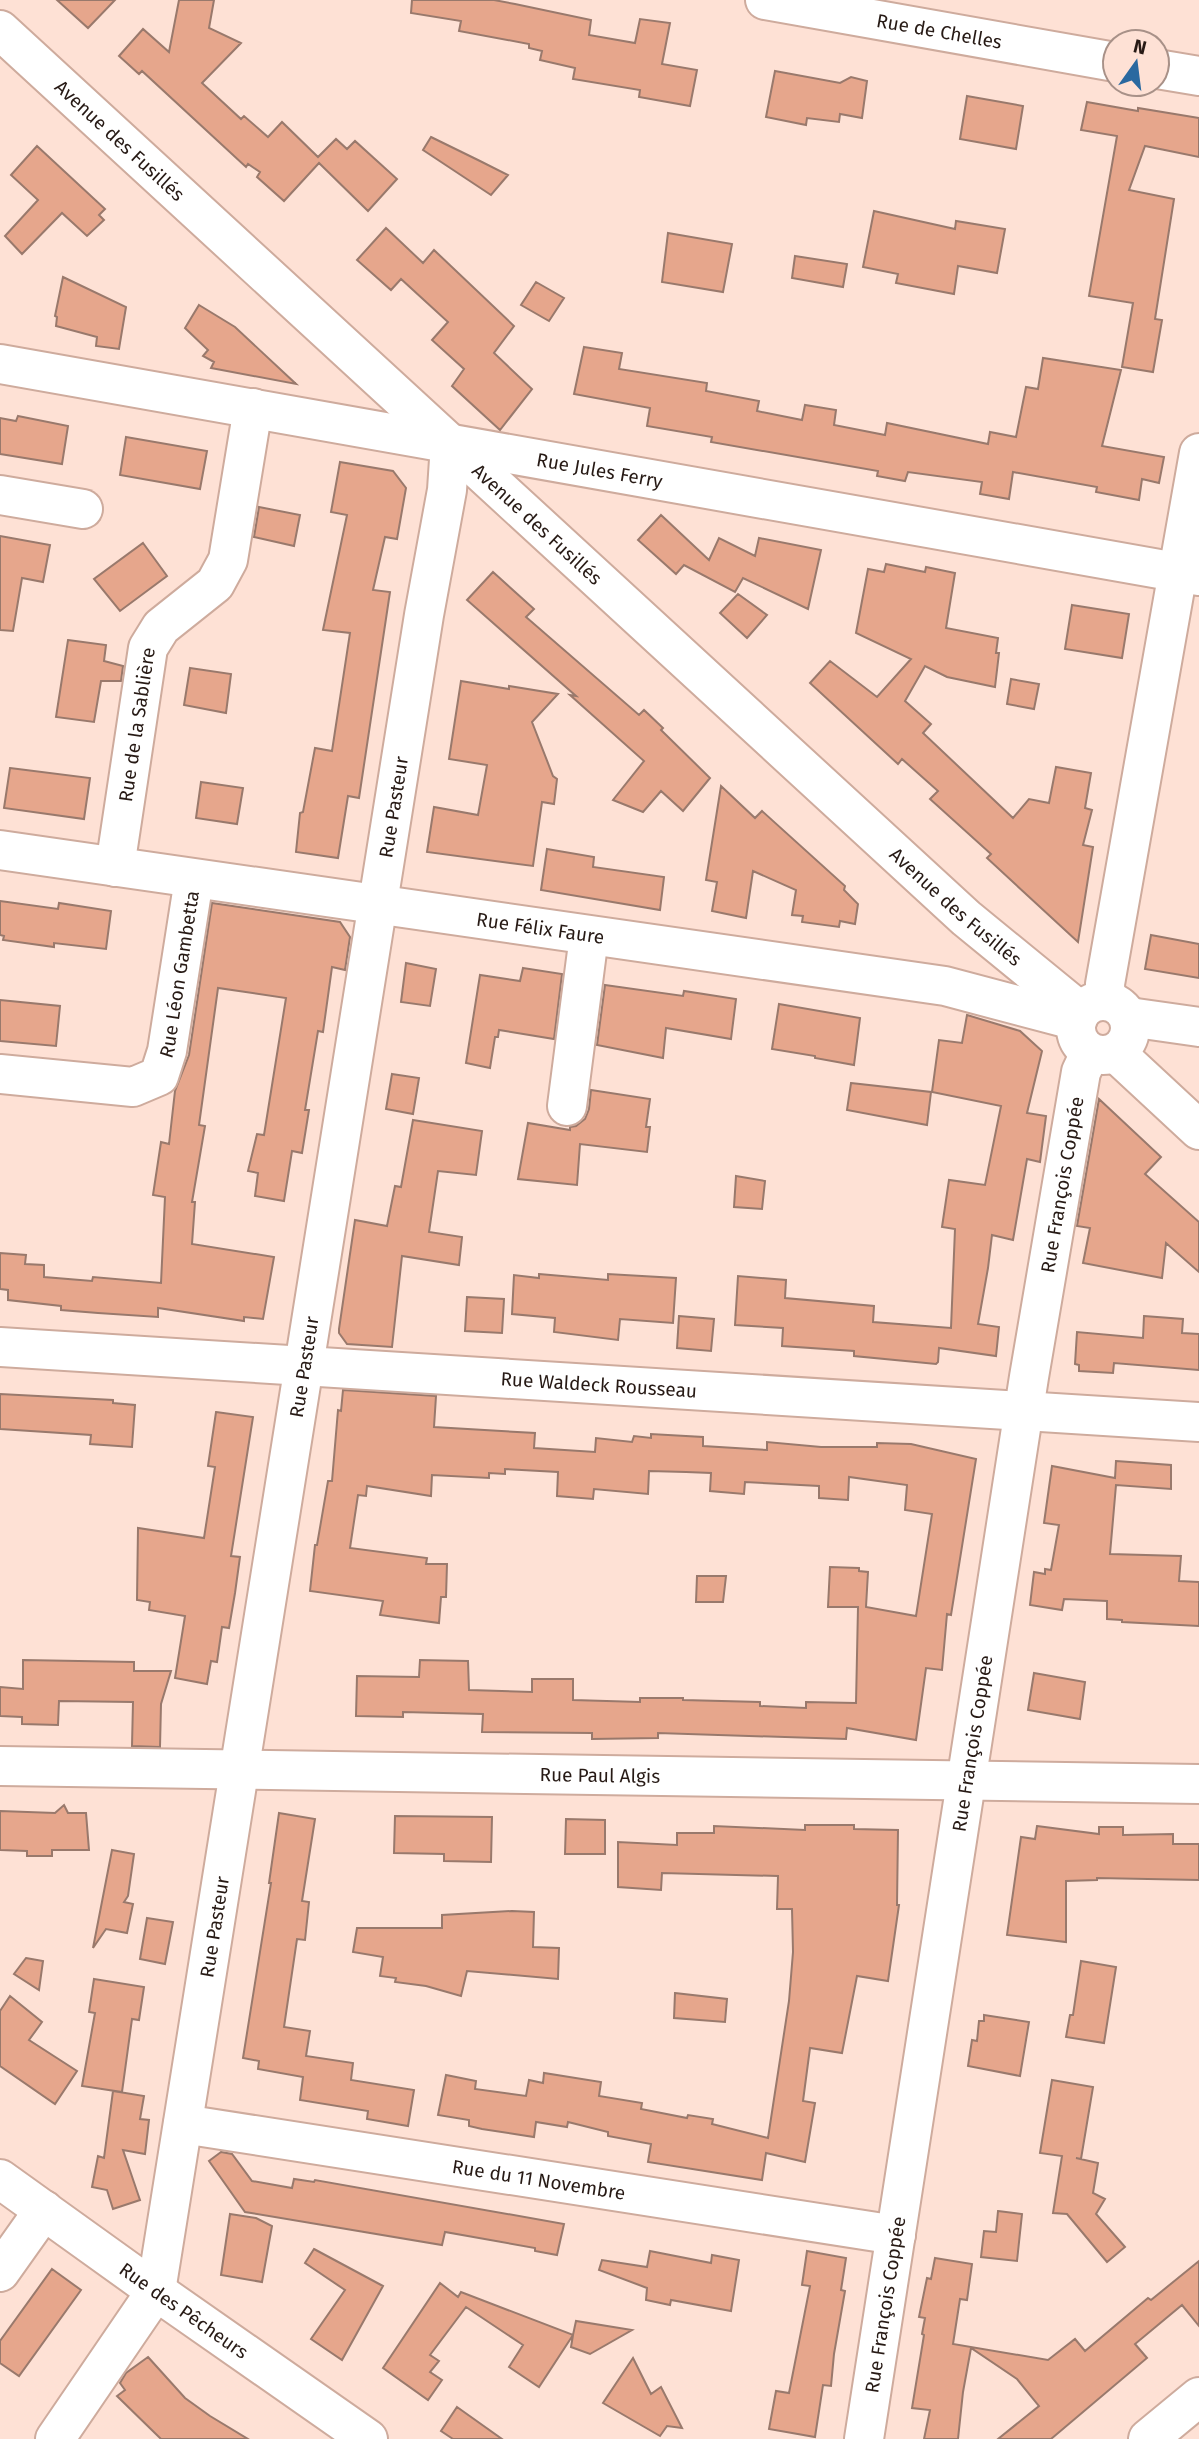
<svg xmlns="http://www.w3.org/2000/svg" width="1199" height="2439" viewBox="0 0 1199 2439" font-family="'Fira Sans',sans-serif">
<rect width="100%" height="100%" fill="#fee1d5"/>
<path fill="#e6a68c" stroke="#99796c" stroke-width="2" d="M57 0H115L88 28Z
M179 0H214L209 28 241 43 202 83 241 119 244 116 268 137 282 122 318 157 336 139 347 149 355 141 397 179 368 211 319 163 284 201 257 177 260 172 248 164 246 167 142 71 139 74 119 56 143 29 169 52Z
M412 0H494L515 4 591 20 589 35 635 43 640 19 670 23 662 64 697 70 690 106 639 97 640 90 573 79 575 68 540 60 542 51 529 48V44L459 31 461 21 411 13Z
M775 71 840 83 851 77 867 81 862 118 840 114 839 122 807 118 806 125 766 117Z
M967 96 1023 106 1016 149 960 139Z
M1087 102 1138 111V108L1199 118V157L1145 146 1129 190 1174 199 1155 319 1162 320 1153 372 1122 367 1133 303 1089 296 1117 136 1081 130Z
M431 137 480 161 508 175 491 195 423 150Z
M37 146 105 209 99 215 104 220 87 236 62 213 22 254 5 236 38 200 11 175Z
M874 211 955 229 956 221 1005 229 997 273 958 266 954 294 896 283 898 274 863 267Z
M386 228 423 263 434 250 514 326 494 353 532 389 500 430 452 386 464 369 432 340 448 322 401 279 391 290 357 260Z
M668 233 732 244 723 292 662 282Z
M795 256 847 264 843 287 792 278Z
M63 277 126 307 119 349 96 346 97 337 56 326 57 317 55 316Z
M536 282 564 298 549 321 521 305Z
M199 305 235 327 296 384 211 368 214 362 203 356 208 350 185 328Z
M584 347 622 353 619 369 707 383 706 391 759 401 757 411 802 420 805 405 836 410 834 425 885 435 887 423 988 444 990 432 1016 437 1026 387 1038 389 1043 358 1121 370 1102 446 1164 457 1159 483 1142 479 1139 500 1096 492 1097 487 1013 472 1009 499 980 494 982 482 908 472 905 481 877 476 878 471 711 442 712 437 647 426 650 408 574 394Z
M18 416 68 426 62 464 0 454V418L16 421Z
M126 437 207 451 200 489 120 475Z
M340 462 393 471 406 488 397 539 385 537 373 590 390 592 359 798 348 796 338 858 296 852 300 813 303 812 315 748 332 751 350 633 323 630 347 515 331 512Z
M259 507 300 515 294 546 254 537Z
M661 515 709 560 719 538 755 556 759 538 821 550 808 609 743 578 735 592 684 565 676 574 638 540Z
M0 536 50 545 43 582 22 578 13 631 0 630Z
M143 543 167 576 120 611 94 579Z
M886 564 925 572 926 567 955 573 946 628 998 638 996 653H999L995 687 947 677 925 666 905 701 931 724 923 733 1013 818 1029 799 1049 803 1056 767 1091 773 1085 808 1092 810 1083 845 1093 847 1078 942 987 858 991 854 930 799 938 791 902 759 898 764 810 683 830 661 877 697 911 659 856 633 868 569 884 572Z
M493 572 534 609 526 617 639 715 644 710 663 728 661 730 710 778 683 811 661 791 643 812 613 800 644 761 570 695 576 696 467 600Z
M738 594 767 615 747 638 720 613Z
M1072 605 1129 614 1122 658 1065 649Z
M68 640 106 645 104 661 123 666 121 681H101L94 722 56 717Z
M190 668 231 674 226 713 184 705Z
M1011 679 1039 684 1034 709 1007 704Z
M461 681 509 689V686L558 694 532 722 553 776 557 779 554 804 542 802 533 866 427 852 434 807 478 815 487 765 449 759Z
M10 768 90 778 84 819 4 808Z
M201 782 243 788 237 824 196 818Z
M721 786 755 818 762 811 845 886 844 890 858 904 855 924 840 921 839 927 802 922 803 916 792 915 796 890 753 871 746 918 712 911 717 882 706 880Z
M547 849 594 857 593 867 664 877 660 910 541 890Z
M0 901 58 909 59 903 111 911 106 949 54 943V947L3 940 4 936 0 935Z
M212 903 340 922 350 937 345 970 332 967 323 1032 318 1031 305 1110H309L302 1153 292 1151 284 1201 255 1196 258 1173 248 1171 257 1134 264 1135 286 998 218 988 199 1125 205 1126 192 1202H195L192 1244 274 1257 263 1319 244 1317V1321L158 1308V1317L98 1313 61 1310V1306L8 1300V1290L0 1289V1253L26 1255 25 1264 44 1265V1277L92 1281 93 1277 161 1283 165 1197 153 1195 161 1142 169 1144 175 1091 189 1055Z
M1151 935 1199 944V978L1145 969Z
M406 963 436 969 430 1006 401 1002Z
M523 968 562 974 554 1039 499 1030 498 1037H495L490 1068 466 1063 480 975 520 981Z
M605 985 683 996 684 991 736 999 731 1039 666 1028 663 1058 597 1045Z
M0 1000 60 1006 56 1046 0 1041Z
M779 1004 860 1018 854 1065 815 1058V1056L772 1049Z
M967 1015 1020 1031 1042 1051 1027 1113 1046 1116 1040 1162 1027 1159 1013 1240 992 1235 988 1268 978 1324 999 1327 996 1356 939 1348 938 1362 936 1364 854 1356V1351L782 1346 783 1328 735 1325 738 1276 786 1280 785 1298 874 1306 873 1322 951 1328 955 1229 942 1227 949 1180 985 1185 1001 1106 932 1092 939 1040 962 1043Z
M392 1074 419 1078 413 1114 386 1109Z
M851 1083 931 1092 927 1125 847 1110Z
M591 1090 650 1099 646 1127H650L647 1152 580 1144 577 1185 518 1179 528 1123 570 1130V1127L576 1126 585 1119 589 1109Z
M1099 1099 1161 1157 1145 1174 1199 1222V1272L1166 1243 1162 1278 1083 1263 1090 1228 1077 1226Z
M413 1120 482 1131 476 1175 438 1171 429 1232 462 1237 459 1265 402 1256 392 1347 347 1344 339 1333V1329L355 1220 387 1226 395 1186 401 1187Z
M736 1176 765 1181 762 1209 734 1207Z
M539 1274 608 1280V1274L676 1278 673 1323 620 1319 618 1340 554 1332 555 1318 512 1314 514 1275 539 1278Z
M467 1297 504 1299 502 1333 465 1331Z
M679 1316 714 1319 711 1351 677 1348Z
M1144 1316 1183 1319 1182 1333 1199 1334V1370L1114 1363 1113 1373 1079 1371V1365L1075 1364 1077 1332 1143 1338Z
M343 1390 436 1396 434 1427 535 1433 534 1448 595 1452 596 1438 632 1442 634 1436 651 1438V1434L703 1437V1446L767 1450V1442L821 1447H877V1443L911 1444 976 1459 951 1615 947 1614 942 1670 926 1668 916 1740 847 1728 846 1739 658 1733V1738L592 1739V1733L482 1732 483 1714 403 1712V1717L356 1716 357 1676 419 1677 420 1660 468 1661 469 1690 532 1692V1679H573V1700L640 1702V1698H683V1700L760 1702V1706L806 1708V1702L856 1703 858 1607H828L830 1567 859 1568V1571L868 1572 866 1607 916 1616 932 1514 905 1510 907 1485 849 1477 848 1500 819 1498V1486L745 1482 744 1494 710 1491 711 1473 686 1472 649 1471 648 1494 594 1489 593 1499 557 1496 558 1472 505 1469V1474L489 1473V1478L432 1475 431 1496 367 1486 366 1496 358 1495 350 1548 427 1558 426 1564H447L446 1597H441L439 1623 380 1615 383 1601 310 1591 315 1545H317L328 1481H332L338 1410 341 1411Z
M0 1394 113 1400V1403L135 1405 132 1447 90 1444 91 1435 0 1429Z
M216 1412 253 1417 231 1556 240 1557 235 1593 229 1628 222 1627 217 1662 211 1661 207 1684 175 1678 185 1616 149 1610 150 1602 137 1600 138 1528 204 1538 215 1467 208 1466Z
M1116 1461 1171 1465V1489L1116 1485 1110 1554 1181 1556 1179 1581 1199 1582V1626L1122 1622V1620L1107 1619V1601L1064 1599 1062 1610 1030 1605 1034 1572 1045 1574V1569L1051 1570 1059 1525 1044 1523 1052 1466 1115 1478Z
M697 1576H726L723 1602H696Z
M23 1660 134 1662V1671H171L161 1704 160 1747 132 1746 133 1702 59 1701 58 1725 22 1724V1717L0 1716V1687L23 1689Z
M1034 1673 1085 1682 1080 1719 1028 1710Z
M64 1805 68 1813H86L89 1850H52V1856H27V1851L0 1850V1811L55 1813Z
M279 1813 315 1819 302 1901 309 1902 305 1940 297 1939 284 2027 310 2031 306 2056 353 2063 351 2080 414 2090 408 2126 367 2119 368 2111 300 2100 303 2077 258 2069 259 2061 243 2058 271 1883H269Z
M395 1816 492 1817 491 1862 444 1861V1854L394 1853Z
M566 1819 605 1820V1854H565Z
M805 1825H854V1829L898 1830 897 1905H899L888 1981 857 1976 842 2053 810 2048 803 2101 815 2103 805 2162 766 2153 762 2180 648 2162 651 2144 608 2136V2132L568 2122 567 2127 536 2122 534 2137 482 2129 469 2126V2120L438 2115 446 2075 476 2081 475 2089 526 2096 529 2080 543 2083 544 2073 601 2082 599 2096 642 2103 641 2109 687 2118 688 2115 713 2119 712 2124 768 2138 789 2001 793 1952 792 1909H777L778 1876 662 1873 661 1890 618 1887V1842L677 1845V1833H714V1826L805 1830Z
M1037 1826 1099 1834V1827H1123V1835L1173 1834V1844H1199V1880L1097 1878V1880L1066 1881V1942L1007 1935 1021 1837 1035 1839Z
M112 1850 134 1854 128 1896 124 1902 133 1904 127 1933 106 1929 93 1948Z
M512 1911 534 1912 533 1947 559 1948 558 1979 467 1971 461 1996 426 1986 395 1982 396 1978 380 1976 383 1957 353 1952 357 1928H442V1915Z
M147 1918 173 1922 165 1964 140 1959Z
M26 1958 43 1961 39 1990 14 1974Z
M1081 1961 1116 1967 1104 2043 1066 2037 1070 2015H1073Z
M94 1979 144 1987 139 2020 132 2019 122 2092 82 2086 95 2013 89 2012Z
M675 1993 727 1999 725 2022 674 2018Z
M10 1996 42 2022 29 2040 77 2071 55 2104 0 2066V2011Z
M984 2015 1029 2022 1020 2076 968 2066 972 2040 977 2041 979 2021H984Z
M1052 2080 1093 2087 1081 2159 1076 2158 1098 2163 1093 2193 1105 2199 1096 2214 1125 2247 1107 2262 1067 2214 1053 2213 1062 2156 1040 2153Z
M113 2091 144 2096 140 2119 149 2120 145 2154 123 2150 140 2200 113 2209 107 2190 92 2187 98 2156 104 2158Z
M221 2152 232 2154 252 2181 292 2188 294 2179 314 2182 315 2180 564 2224 557 2255 535 2251V2248L445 2232 442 2245 245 2212 209 2161Z
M998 2211 1022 2214 1017 2261 981 2257 984 2231 996 2232Z
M230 2214 256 2218 272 2226 262 2282 221 2275Z
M314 2249 383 2286 342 2360 311 2339 345 2290 305 2263Z
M650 2251 711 2263 712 2255 739 2260 731 2311 671 2300 670 2305 646 2300 647 2288 599 2270 602 2260 647 2267Z
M807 2251 846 2258 841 2290 845 2291 834 2354 831 2386 823 2385 815 2437 769 2429 776 2391 789 2393 810 2286 802 2285Z
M935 2258 972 2264 967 2300 960 2299 953 2344 1048 2360 1075 2339 1085 2351 1148 2298 1151 2300 1199 2261V2326L1182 2305 1135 2344 1147 2358 1051 2439H998L1039 2406 1017 2379 971 2348 963 2392 958 2439H924L930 2410 912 2408 924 2335 922 2334 925 2318 919 2317 927 2278 931 2279Z
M52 2269 81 2290 19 2376 0 2363V2341Z
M440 2283 458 2297 461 2292 573 2335 576 2321 632 2330 590 2354 571 2347 573 2335 539 2387 509 2367 523 2345 466 2307 430 2355 439 2361 430 2372 442 2380 428 2400 383 2368Z
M148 2357 185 2398 210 2416 248 2439H161L117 2396 125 2390 120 2383 126 2373Z
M633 2358 651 2394 661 2387 682 2428 667 2426 660 2436 603 2403Z
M457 2407 502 2439H453L441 2431Z"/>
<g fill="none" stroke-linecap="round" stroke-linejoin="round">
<defs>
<g id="minor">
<path id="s1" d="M765 0 1115 62"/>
<path id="s2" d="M0 30 966 918 1081 1012"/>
<path d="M1157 69 1199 76"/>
<path id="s3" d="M0 364 1199 576"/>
<path d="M0 495 83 509"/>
<path id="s4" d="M0 850 945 986 1077 1021"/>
<path id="s5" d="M115 867 148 648 161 627 215 584 228 560 253 408"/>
<circle cx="1103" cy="1028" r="27"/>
<path d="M1106 1001 1105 984 1199 453"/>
<path d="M1129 1017 1199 1027"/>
<path d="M1116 1053 1199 1130"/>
<path id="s6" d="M0 1074 133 1087 159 1076 167 1051 194 879"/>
<path d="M567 1106 589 936"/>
<path id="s7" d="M0 1347 1199 1422"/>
<path id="s8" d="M0 1766 1199 1784"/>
<path id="s9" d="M183 2124 896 2235"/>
<path id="s10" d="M0 2179 156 2291 368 2439"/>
<path d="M0 2272 44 2210"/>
<path id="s11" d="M55 2439 156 2291 424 615 447 490 450 444"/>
<path id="s12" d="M864 2439 1029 1377 1081 1072 1090 1053"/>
<path d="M1148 2439 1199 2397"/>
</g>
</defs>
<use href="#minor" stroke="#ceab9d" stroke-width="42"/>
<use href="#minor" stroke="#fff" stroke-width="38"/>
</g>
<g text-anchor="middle" stroke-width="5" stroke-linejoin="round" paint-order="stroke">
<g font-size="19" fill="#271a15" stroke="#fee1d5">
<text dy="7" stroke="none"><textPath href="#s1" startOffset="177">Rue de Chelles</textPath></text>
<text dy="7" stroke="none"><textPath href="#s2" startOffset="163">Avenue des Fusillés</textPath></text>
<text dy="7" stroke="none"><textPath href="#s3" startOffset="609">Rue Jules Ferry</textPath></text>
<text dy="7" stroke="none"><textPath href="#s2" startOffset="730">Avenue des Fusillés</textPath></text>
<text dy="7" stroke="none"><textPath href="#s5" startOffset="144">Rue de la Sablière</textPath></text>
<text dy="7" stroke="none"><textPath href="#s11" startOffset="1682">Rue Pasteur</textPath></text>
<text dy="7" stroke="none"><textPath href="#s2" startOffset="1297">Avenue des Fusillés</textPath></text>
<text dy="7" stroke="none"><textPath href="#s4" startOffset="546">Rue Félix Faure</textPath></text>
<text dy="7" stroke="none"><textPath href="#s6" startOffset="266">Rue Léon Gambetta</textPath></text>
<text dy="7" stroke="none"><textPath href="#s12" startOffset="1270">Rue François Coppée</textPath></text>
<text dy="7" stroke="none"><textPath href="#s11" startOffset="1115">Rue Pasteur</textPath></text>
<text dy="7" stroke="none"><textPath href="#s7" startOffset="600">Rue Waldeck Rousseau</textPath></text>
<text dy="7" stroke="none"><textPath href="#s12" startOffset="704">Rue François Coppée</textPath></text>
<text dy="7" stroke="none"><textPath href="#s8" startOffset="600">Rue Paul Algis</textPath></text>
<text dy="7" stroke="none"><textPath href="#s11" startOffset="548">Rue Pasteur</textPath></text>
<text dy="7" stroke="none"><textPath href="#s9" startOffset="360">Rue du 11 Novembre</textPath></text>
<text dy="7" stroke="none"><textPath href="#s12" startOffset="136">Rue François Coppée</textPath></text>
<text dy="7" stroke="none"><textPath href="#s10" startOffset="226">Rue des Pêcheurs</textPath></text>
</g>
</g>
<g transform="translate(1136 63) rotate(14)"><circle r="33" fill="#fee1d5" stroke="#a89188" stroke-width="2"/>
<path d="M0-5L12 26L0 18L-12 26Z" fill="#2a69a0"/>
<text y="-10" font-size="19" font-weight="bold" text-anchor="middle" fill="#271a15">N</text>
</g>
</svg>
